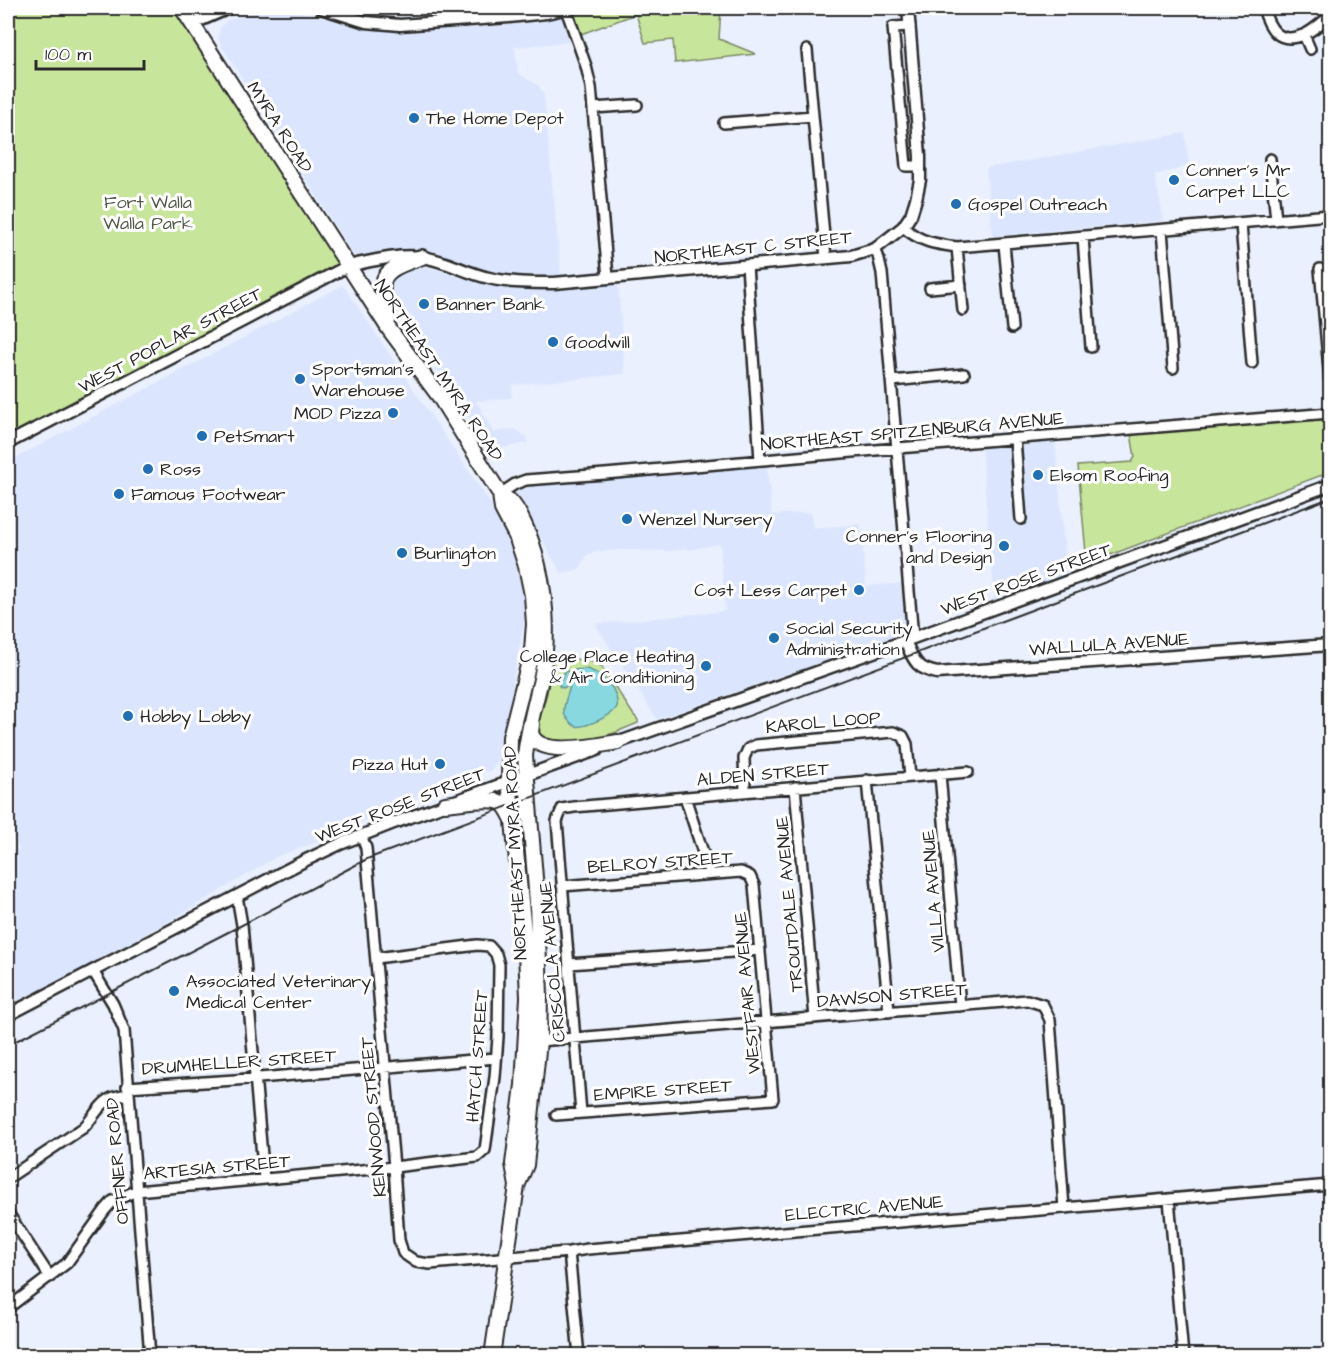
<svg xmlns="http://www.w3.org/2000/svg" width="1338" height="1363" viewBox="0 0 1338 1363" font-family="'Architects Daughter',sans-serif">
<rect width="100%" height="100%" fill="#eaf0fe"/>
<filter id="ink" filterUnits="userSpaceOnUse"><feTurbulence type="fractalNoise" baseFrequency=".0167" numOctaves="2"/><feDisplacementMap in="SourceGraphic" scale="12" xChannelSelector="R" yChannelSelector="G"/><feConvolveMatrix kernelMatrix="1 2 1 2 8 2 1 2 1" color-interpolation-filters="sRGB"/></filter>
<g filter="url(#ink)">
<path fill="#dbe6fe" d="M277 9 312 14 361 27 385 31 453 29 535 23 567 16 574 39 570 42 515 47 518 73 539 86 544 95 561 275 537 277H515L484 271 445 258 423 252 395 251 379 253 356 259 221 45 218 37 220 28 226 21 254 11Z
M1185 133 1189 166 1155 175 1164 221 993 236 986 168Z
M411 268H428L441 270 462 279V276L504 287 528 289 618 282 625 374 512 385V398L476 401 494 432 515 429 527 437 528 443 502 448 492 455 443 378 411 334 401 314 391 300 388 292V281L397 272Z
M343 285 499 516 521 574 526 611 499 760 491 770 408 801 314 843 278 856 170 921 89 965 8 1006V855L19 849 8 831V462Z
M1055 440 1067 577 995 603 981 446Z
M767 466 772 515 811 512 813 528 861 524 866 586 906 583 907 595 904 596 907 633 657 719 595 624 725 611 720 544 689 550 687 548 671 551 621 550 596 552 587 555 581 567 577 570 561 573 515 492 523 488 531 486Z"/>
<path fill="#c8e59c" stroke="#7a8864" stroke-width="1.5" d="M8 8H183L348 266 8 443Z
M587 8H721L719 39 756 54 675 63 673 40 645 43 636 14 581 34 574 12Z
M1330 417V472L1089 563 1086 553 1078 466 1132 462 1135 457 1131 434Z
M558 656 597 663 602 667 633 714 638 720V723L614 733 578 743 549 741 539 735 538 731V724L547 693 553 659Z"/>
<path fill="#87d9df" stroke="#629397" stroke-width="1.5" d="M587 669C599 673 607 679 613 689 615 694 619 702 617 707 614 715 583 729 575 726 573 725 570 722 568 720 566 717 564 716 564 712 563 703 569 693 570 685L563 688 559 686 560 681 565 672 573 670Z"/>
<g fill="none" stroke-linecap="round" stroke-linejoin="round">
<defs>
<path id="minor" d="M1263 8C1269 28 1278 45 1303 35 1312 32 1322 22 1330 16
M566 9 586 66 591 87 608 277
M910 26 893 27 906 166H920
M1304 35 1310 49
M807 50 826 258
M593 108 637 105
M724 123 813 116
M1270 159 1276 220
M1241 224 1252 363
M903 227C920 242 935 244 957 247L1330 215
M1162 230 1173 368
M1083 237 1091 347
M1004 244 1012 328
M957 247 963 310
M875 249 878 256 882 273 913 638
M747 265 760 460
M1320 269 1330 381
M930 288 961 285
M892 381 964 374
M1015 439 1021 519
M500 494 515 484 526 480 605 474 898 448 1330 413
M940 774 960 1006
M867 780 889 1012
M795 787 815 1018
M745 791 744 758 748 749 756 745 893 732 903 736 907 744 910 777
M685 797 710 874
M361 835 366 848 368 871 394 1167 399 1240 403 1253 416 1262 430 1264 569 1252 588 1249 1330 1185
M237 896 242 925 264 1179
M569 964 760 950
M93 971 113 1004 124 1030 150 1356
M539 1041 1027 1000 1043 1005 1050 1020 1064 1208
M127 1087 235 1080 496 1058
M581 1113 557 821 562 809 574 807 968 772
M556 1115 773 1099 754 885 750 876 741 872 562 886
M8 1178 83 1128C93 1119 100 1102 114 1097 118 1096 123 1095 128 1094
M1169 1199 1183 1356
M8 1213 50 1277
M569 1252 579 1356
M8 1308 67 1263 105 1210 113 1201 136 1191 394 1167 477 1157 485 1150 495 1077 498 1037 499 965 496 954 489 946 477 945 376 958"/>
<path id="major" d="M321 8 366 22 400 25 509 17 546 13 569 8
M192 24 229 8
M8 443 348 266C372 261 397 254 422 257 445 260 466 273 489 278 510 283 532 283 554 283L851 256 875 249 903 227 911 215 916 199 920 180V156L908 8
M905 641C914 660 915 668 937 673L1330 645
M611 745 913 638 1330 485
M8 1015 304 861 340 844 391 824 597 750"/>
<path id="highway" d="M182 8 389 329 439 396 500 494 502 509 516 536 526 566 532 595 534 624 532 650 510 737 509 780 526 953 528 997 523 1085 513 1164 517 1186
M388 321C378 276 378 272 422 257
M532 724C532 724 531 733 531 733 538 759 599 745 618 742
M445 804C459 803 487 797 500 802 506 805 509 812 512 818
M492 1356 517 1186 526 1165 539 1041 540 998 537 902 525 756C528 729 535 705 541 679 550 636 546 589 533 547 530 536 519 510 511 502 508 499 503 497 500 494"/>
</defs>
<use href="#minor" stroke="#2b2b2b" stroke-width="14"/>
<use href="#major" stroke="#2b2b2b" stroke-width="15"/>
<use href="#highway" stroke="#2b2b2b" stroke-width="18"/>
<use href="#minor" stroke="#fff" stroke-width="9"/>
<use href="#major" stroke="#fff" stroke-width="10"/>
<use href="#highway" stroke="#fff" stroke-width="14"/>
<path stroke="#2b2b2b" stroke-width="2" d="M8 1045 242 925 367 859 1330 498"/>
</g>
</g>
<g fill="#1f6fb2" stroke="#fff" stroke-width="2">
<circle cx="414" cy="118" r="6"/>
<circle cx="1174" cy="180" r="6"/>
<circle cx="956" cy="204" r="6"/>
<circle cx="424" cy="304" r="6"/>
<circle cx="553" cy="342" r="6"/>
<circle cx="300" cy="379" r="6"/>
<circle cx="393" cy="413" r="6"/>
<circle cx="202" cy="436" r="6"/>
<circle cx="148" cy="469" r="6"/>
<circle cx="1038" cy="475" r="6"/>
<circle cx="119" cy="494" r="6"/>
<circle cx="627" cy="519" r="6"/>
<circle cx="1004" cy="546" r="6"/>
<circle cx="402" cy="553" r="6"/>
<circle cx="859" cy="590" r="6"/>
<circle cx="774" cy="638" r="6"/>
<circle cx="706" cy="666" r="6"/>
<circle cx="128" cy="716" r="6"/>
<circle cx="440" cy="764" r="6"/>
<circle cx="174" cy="991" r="6"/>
</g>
<g text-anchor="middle" stroke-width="6" stroke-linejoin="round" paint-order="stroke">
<g font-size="18" fill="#2b2b2b" stroke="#fff" text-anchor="start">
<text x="426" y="124">The Home Depot</text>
<text x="1186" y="176">Conner's Mr<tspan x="1186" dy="21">Carpet LLC</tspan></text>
<text x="968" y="210">Gospel Outreach</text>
<text x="436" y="310">Banner Bank</text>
<text x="565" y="348">Goodwill</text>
<text x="312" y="375">Sportsman's<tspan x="312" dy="21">Warehouse</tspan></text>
<text x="381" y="419" text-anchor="end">MOD Pizza</text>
<text x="214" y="442">PetSmart</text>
<text x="160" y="475">Ross</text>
<text x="1050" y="481">Elsom Roofing</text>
<text x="131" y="500">Famous Footwear</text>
<text x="639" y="525">Wenzel Nursery</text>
<text x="992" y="542" text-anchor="end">Conner's Flooring<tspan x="992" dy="21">and Design</tspan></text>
<text x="414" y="559">Burlington</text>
<text x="847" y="596" text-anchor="end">Cost Less Carpet</text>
<text x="786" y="634">Social Security<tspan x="786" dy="21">Administration</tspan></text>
<text x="694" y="662" text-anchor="end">College Place Heating<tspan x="694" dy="21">&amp; Air Conditioning</tspan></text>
<text x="140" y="722">Hobby Lobby</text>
<text x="428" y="770" text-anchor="end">Pizza Hut</text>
<text x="186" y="987">Associated Veterinary<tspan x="186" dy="21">Medical Center</tspan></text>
</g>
<g font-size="18" fill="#2b2b2b" stroke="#fff">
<text transform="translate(280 127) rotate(57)" y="6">MYRA ROAD</text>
<text transform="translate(753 247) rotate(-6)" y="6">NORTHEAST C STREET</text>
<text transform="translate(170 340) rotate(-28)" y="6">WEST POPLAR STREET</text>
<text transform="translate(439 370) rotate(56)" y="6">NORTHEAST MYRA ROAD</text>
<text transform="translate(912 431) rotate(-5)" y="6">NORTHEAST SPITZENBURG AVENUE</text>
<text transform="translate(1026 579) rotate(-20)" y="6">WEST ROSE STREET</text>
<text transform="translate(1109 644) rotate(-4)" y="6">WALLULA AVENUE</text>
<text transform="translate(823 722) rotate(-5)" y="6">KAROL LOOP</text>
<text transform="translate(763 774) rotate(-5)" y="6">ALDEN STREET</text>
<text transform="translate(400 805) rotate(-21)" y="6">WEST ROSE STREET</text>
<text transform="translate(515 853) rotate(-93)" y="6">NORTHEAST MYRA ROAD</text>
<text transform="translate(660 862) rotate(-4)" y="6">BELROY STREET</text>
<text transform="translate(933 891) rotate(-95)" y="6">VILLA AVENUE</text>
<text transform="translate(789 904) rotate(-95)" y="6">TROUTDALE AVENUE</text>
<text transform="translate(552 962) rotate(-95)" y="6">CRISCOLA AVENUE</text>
<text transform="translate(747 993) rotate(-95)" y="6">WESTFAIR AVENUE</text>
<text transform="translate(892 995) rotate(-5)" y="6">DAWSON STREET</text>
<text transform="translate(477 1056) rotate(-86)" y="6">HATCH STREET</text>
<text transform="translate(239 1062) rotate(-4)" y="6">DRUMHELLER STREET</text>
<text transform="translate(663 1090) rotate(-4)" y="6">EMPIRE STREET</text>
<text transform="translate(373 1117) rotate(-95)" y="6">KENWOOD STREET</text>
<text transform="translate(117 1161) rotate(-95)" y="6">OFFNER ROAD</text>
<text transform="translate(217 1167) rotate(-5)" y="6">ARTESIA STREET</text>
<text transform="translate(864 1208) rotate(-5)" y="6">ELECTRIC AVENUE</text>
</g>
<g font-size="18" fill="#525a47" stroke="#fff">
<text x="148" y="208">Fort Walla<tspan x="148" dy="21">Walla Park</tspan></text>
</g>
</g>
<rect width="1338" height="1363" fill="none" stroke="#fff" stroke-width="30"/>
<rect x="15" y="15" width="1308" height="1333" fill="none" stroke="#2b2b2b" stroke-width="2" filter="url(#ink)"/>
<path d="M36 60v9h108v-9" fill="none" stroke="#2b2b2b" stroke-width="3"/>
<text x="45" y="60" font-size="18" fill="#2b2b2b" stroke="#ffffff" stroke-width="4.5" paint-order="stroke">100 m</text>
</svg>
